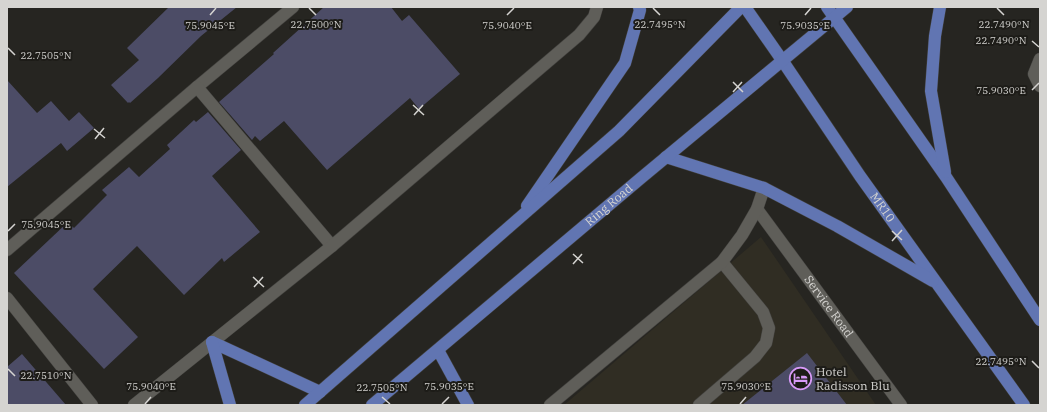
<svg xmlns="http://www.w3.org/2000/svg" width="1047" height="412" viewBox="0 0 1047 412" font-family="'IBM Plex Serif',serif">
<rect width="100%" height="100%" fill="#262521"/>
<path fill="#302d23" d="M761 237 876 405H564Z"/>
<path fill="#4c4c66" d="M169 7H237L201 36 158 78 130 103 129 102 128 103 111 85 139 60 127 48Z
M324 7H391L402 21 409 15 460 74 419 109 410 98 327 170 284 121 260 141 255 136 252 140 219 102 274 54 273 53Z
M7 80 37 113 51 101 69 121 79 112 94 128 67 151 61 143 7 187Z
M208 112 241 150 212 176 260 232 224 262 222 258 184 295 137 246 93 289 138 337 104 369 14 273 68 222 74 228 107 195 102 190 129 167 139 177 170 149 167 145 194 120 196 122Z
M807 353 847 405H742Z
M22 354 66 405H7V367Z"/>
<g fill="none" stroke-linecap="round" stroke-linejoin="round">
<defs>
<path id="service" d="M699 405 755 357 766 343 769 328 763 312 722 262"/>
<g id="minor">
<path d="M197 87 293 7"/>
<path id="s1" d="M757 209 901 405"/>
<path d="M7 250 197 87 332 246"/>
<path d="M7 298 92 405"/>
</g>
<path id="tertiary" d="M1040 59 1034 74 1040 86
M134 405 332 246 579 35 594 17 597 7
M550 405 722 262 742 235 757 209 764 188"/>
<g id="primary">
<path id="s2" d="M745 7 782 60 860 176 1024 405"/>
<path d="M827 7 946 177 1040 320"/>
<path d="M940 7 935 36 931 91 945 172"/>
<path d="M666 157 764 188 837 226 933 281"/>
<path d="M527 206 625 63 640 10 639 7"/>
<path d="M212 342 320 392"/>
<path d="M212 342 230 405"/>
<path d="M438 350 468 405"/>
<path d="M305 405 619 131 741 7"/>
<path id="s3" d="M372 405 641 178 847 7"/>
</g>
</defs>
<use href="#service" stroke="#42413e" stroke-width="13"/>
<use href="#minor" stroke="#42413e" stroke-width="13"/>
<use href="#tertiary" stroke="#42413e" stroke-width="13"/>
<use href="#primary" stroke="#42413e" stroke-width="13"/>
<use href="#service" stroke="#5f5e59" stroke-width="12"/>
<use href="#minor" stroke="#5f5e59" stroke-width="12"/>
<use href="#tertiary" stroke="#5f5e59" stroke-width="12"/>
<use href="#primary" stroke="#6175b2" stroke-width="12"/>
</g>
<path fill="none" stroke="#d5d4d1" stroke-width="1.5" d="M309 8 316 15M653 8 660 15M997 8 1004 15M210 15 216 8M507 15 514 8M805 15 811 8M1032 41 1039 47M8 48 15 55M733 82 743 92M1032 90 1039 83M733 92 742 82M413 105 424 115M414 115 423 105M94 129 105 138M95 139 104 128M8 231 15 224M892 231 902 240M892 241 902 230M573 254 583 263M573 264 582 254M253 277 264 287M254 287 263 277M1032 361 1039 368M8 369 15 376M382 397 390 404M145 404 151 397M442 404 449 397M740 404 746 397"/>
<defs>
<symbol id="hotel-ring" viewBox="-11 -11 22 22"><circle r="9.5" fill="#1d1c18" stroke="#d89af8" stroke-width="1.5"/><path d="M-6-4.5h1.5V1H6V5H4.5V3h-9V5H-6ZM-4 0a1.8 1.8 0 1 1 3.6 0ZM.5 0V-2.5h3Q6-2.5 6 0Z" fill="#d89af8"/></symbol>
</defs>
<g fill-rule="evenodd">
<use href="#hotel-ring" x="788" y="366" width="25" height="25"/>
</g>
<g text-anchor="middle" stroke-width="4" stroke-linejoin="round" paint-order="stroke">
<g font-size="12" fill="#d5d4d1" stroke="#1d1c18">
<text dy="4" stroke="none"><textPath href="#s3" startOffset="310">Ring Road</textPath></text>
<text dy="4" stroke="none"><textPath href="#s2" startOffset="243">MR10</textPath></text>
<text dy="4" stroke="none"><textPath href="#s1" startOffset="121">Service Road</textPath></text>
</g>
<g font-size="12" fill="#d5d4d1" stroke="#1d1c18" text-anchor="start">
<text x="816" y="376">Hotel<tspan x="816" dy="14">Radisson Blu</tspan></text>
</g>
</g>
<g font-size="10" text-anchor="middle" fill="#d5d4d1" stroke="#1d1c18" stroke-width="4" stroke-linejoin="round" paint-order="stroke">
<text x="316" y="28">22.7500°N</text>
<text x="660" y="28">22.7495°N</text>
<text x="1004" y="28">22.7490°N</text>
<text x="210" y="29">75.9045°E</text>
<text x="507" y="29">75.9040°E</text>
<text x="805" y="29">75.9035°E</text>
<text x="1001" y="44">22.7490°N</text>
<text x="46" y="59">22.7505°N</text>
<text x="1001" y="94">75.9030°E</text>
<text x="46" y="228">75.9045°E</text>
<text x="1001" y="365">22.7495°N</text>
<text x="46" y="379">22.7510°N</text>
<text x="151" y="390">75.9040°E</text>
<text x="449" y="390">75.9035°E</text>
<text x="746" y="390">75.9030°E</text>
<text x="382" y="391">22.7505°N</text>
</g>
<rect width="1047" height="412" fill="none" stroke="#d5d4d1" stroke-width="16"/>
</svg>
